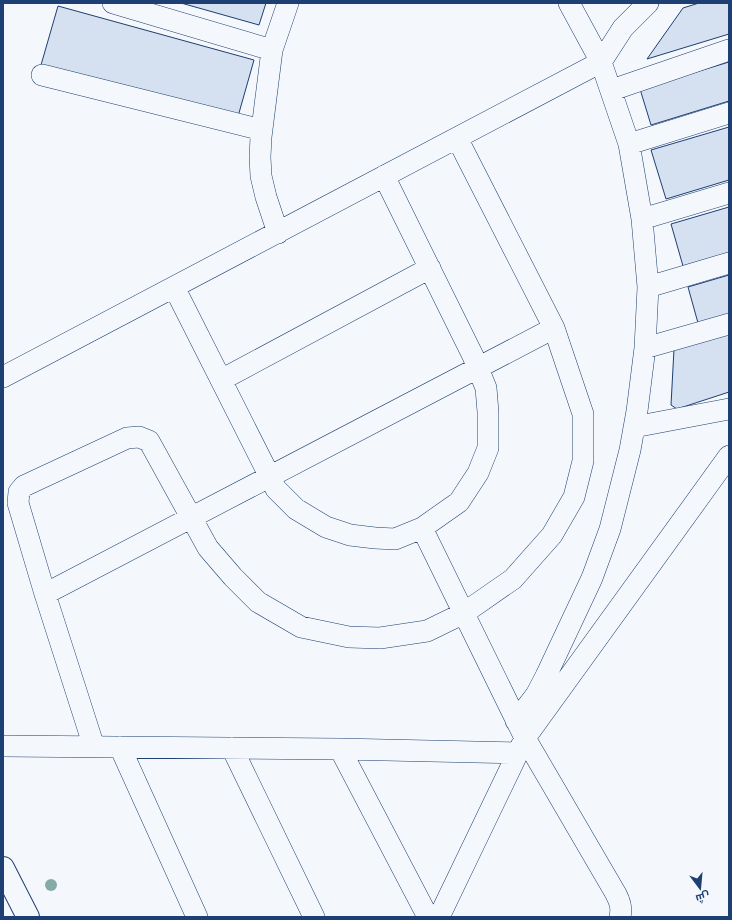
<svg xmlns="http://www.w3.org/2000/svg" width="732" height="920" viewBox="0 0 732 920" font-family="Karla,Cairo,sans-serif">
<rect width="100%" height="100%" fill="#f4f7fb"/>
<path fill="#d5e0f0" stroke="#1d3f73" d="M181 3H266L259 25Z
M699 3H729V34L647 59 683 8Z
M58 6 254 60 237 120 41 65Z
M729 62V101L651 125 640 89Z
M729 127V180L666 199 651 150Z
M729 207V253L683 266 671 224Z
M729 275V314L698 323 688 287Z
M729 333V392L677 409 671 405 674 349Z"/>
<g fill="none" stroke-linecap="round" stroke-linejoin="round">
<defs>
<path id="minor" d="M113 3 272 50 288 3
M272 50 261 137 260 157 261 176 266 197 278 233
M42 75 262 130
M612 90 729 50
M629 144 729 113
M642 219 729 193
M174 287 276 489 296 509 326 527 350 535 375 538 395 539 422 528 459 502 478 473 488 448V412L486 388 473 356 384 176
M648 287 729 263
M645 348 729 324
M3 377 601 62 623 28 648 3
M221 380 430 268
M634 427 729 409
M422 528 525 738 616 894C620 902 622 908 620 917
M45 594 554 328
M516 721 536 695 546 676 592 578 610 529 630 450 637 411 645 348 648 287 642 219 629 144 601 62 569 3
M3 746 340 749 517 753
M94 747 45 594 18 503 19 492 24 486 127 438 139 437 149 441 208 548 233 577 258 602 301 627 349 637 380 638 427 631 464 613 513 579 552 535 574 497 583 461V414L554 328 457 138
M120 747 197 917
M232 748 314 917
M340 749 428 917
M439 917 525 738 729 456"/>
<path id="major" d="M3 868 28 917"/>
</defs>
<use href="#minor" stroke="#1d3f73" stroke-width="22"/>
<use href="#major" stroke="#1d3f73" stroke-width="24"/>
<use href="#minor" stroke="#f4f7fb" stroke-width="21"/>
<use href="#major" stroke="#f4f7fb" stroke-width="22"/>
</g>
<circle fill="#86aba6" cx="51" cy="885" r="6"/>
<rect width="732" height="920" fill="none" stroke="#1d3f73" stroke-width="8"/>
<g transform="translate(700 888) rotate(164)" stroke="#f4f7fb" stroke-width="3" paint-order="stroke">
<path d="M0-3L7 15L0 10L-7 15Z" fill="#1d3f73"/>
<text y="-6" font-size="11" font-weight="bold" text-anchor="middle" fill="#1d3f73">ش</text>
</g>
</svg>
